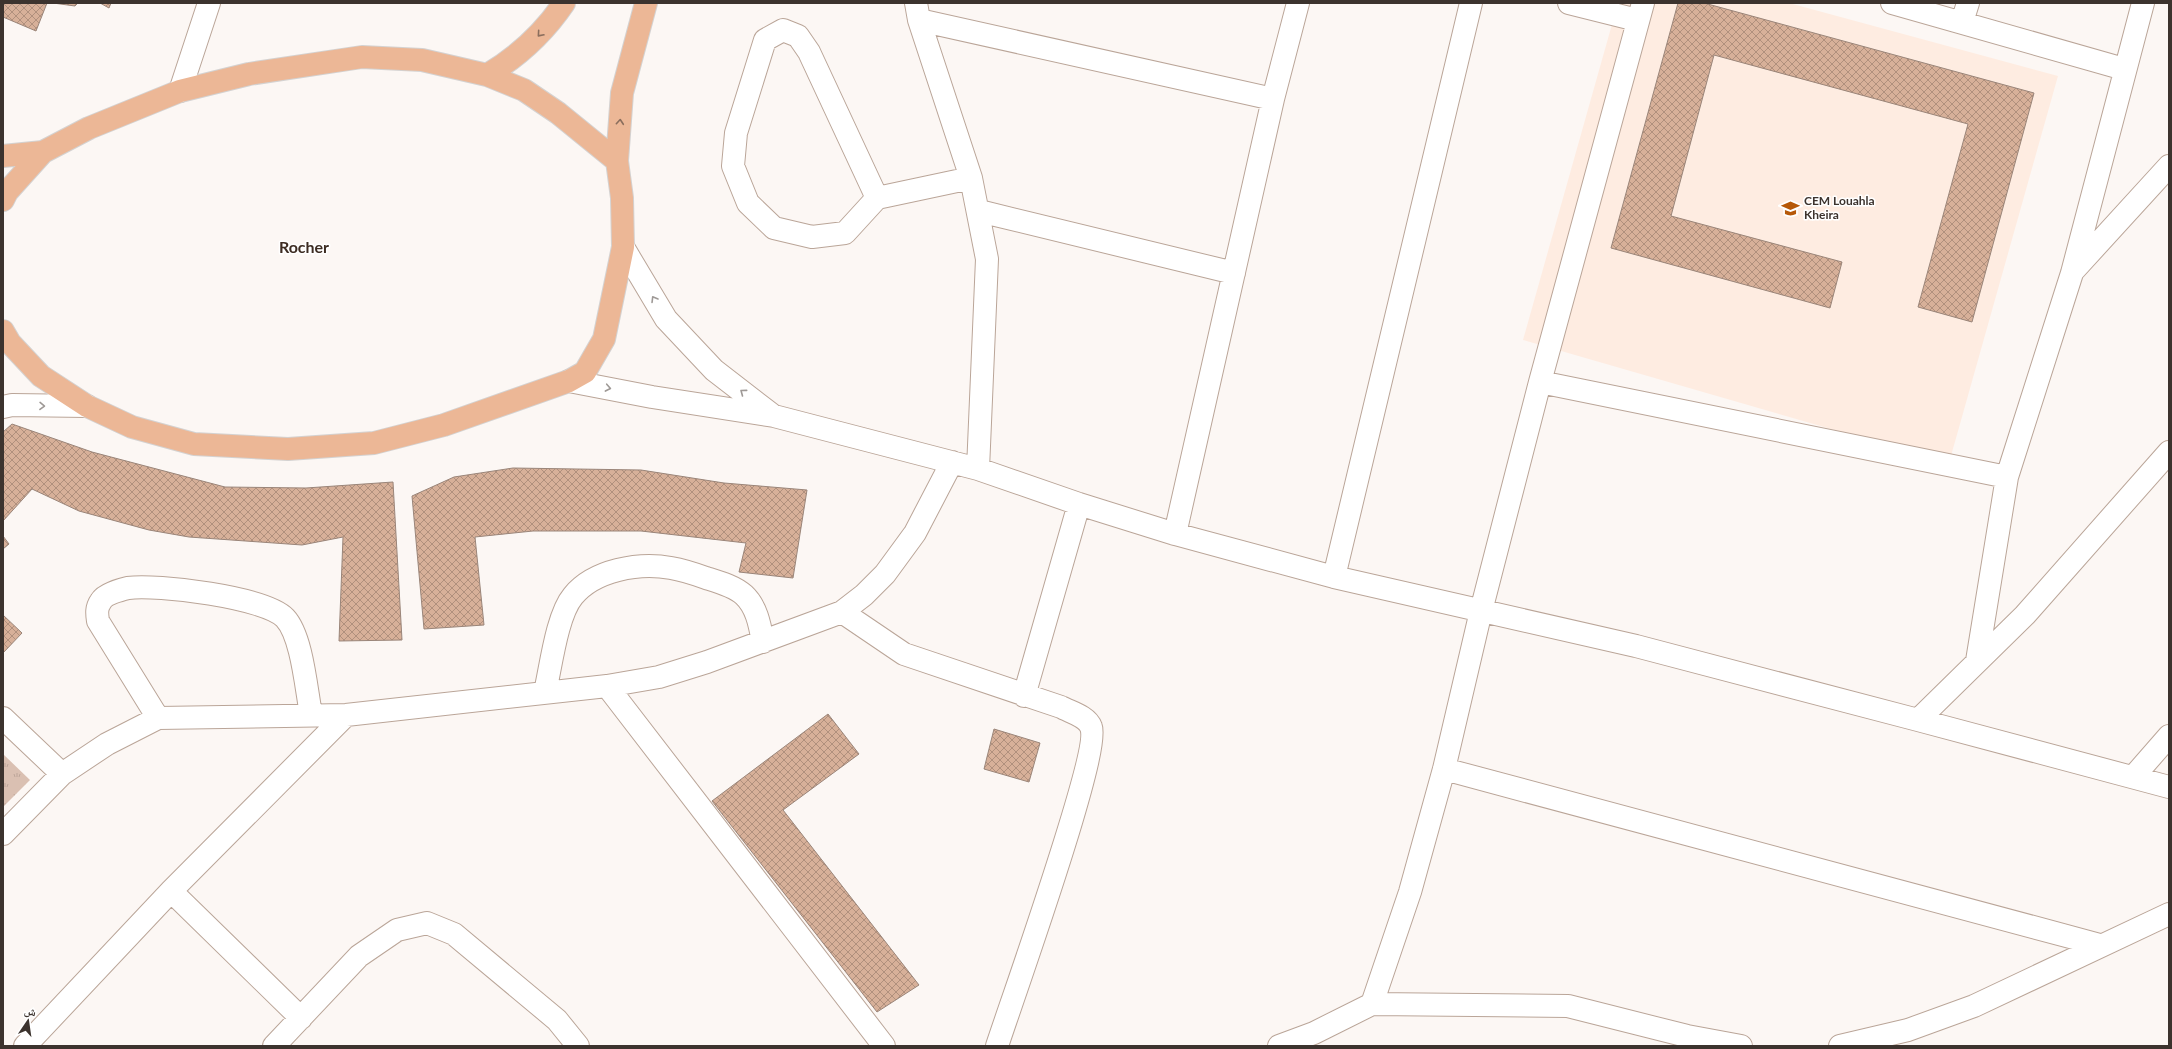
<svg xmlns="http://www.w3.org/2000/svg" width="2172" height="1049" viewBox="0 0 2172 1049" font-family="Lato,'Noto Naskh Arabic',sans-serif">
<defs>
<pattern id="park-tufts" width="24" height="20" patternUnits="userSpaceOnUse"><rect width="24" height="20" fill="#dac0b2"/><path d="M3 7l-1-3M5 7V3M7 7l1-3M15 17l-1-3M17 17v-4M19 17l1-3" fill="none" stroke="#bca599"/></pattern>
<pattern id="building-cross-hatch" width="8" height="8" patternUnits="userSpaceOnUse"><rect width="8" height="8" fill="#d7b099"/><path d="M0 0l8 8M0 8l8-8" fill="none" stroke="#b0907d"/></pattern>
</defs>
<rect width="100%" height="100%" fill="#fcf7f4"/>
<path fill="#feece1" d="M1618 3H1789L2058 76 1949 463 1523 340Z"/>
<path fill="url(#park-tufts)" d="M3 754 30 780 3 807Z"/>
<path fill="url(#building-cross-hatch)" stroke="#9a8579" d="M3 3H47L36 31 3 17Z
M53 3H78L75 6Z
M100 3H111L109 8Z
M1678 3H1704L2034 93 1972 322 1918 307 1968 124 1714 55 1671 216 1842 262 1830 308 1611 248Z
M12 424 92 452 225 487 306 488 393 482 402 640 339 641 343 537 302 545 189 537 149 530 79 511 32 489 3 521V432Z
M513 468 641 470 724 483 807 490 793 578 739 572 746 543 641 531H533L475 537 484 625 424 629 412 496 454 477Z
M3 536 9 544 3 549Z
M3 615 22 633 3 653Z
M828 714 859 754 783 810 919 985 877 1012 712 801Z
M994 729 1040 743 1029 782 984 769Z"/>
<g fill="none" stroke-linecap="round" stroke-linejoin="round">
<defs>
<path id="minor" d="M916 3 919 20 971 178 987 259 978 469
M1569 3 1637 20
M1892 3 2124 69
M919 20 1273 99
M1962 22 1968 3
M180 91 209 3
M877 198 809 52 798 36 783 30 765 40 736 133 733 166 748 203 774 228 812 237 845 233 877 198 971 178
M979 211 1234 273
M623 247 666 319 714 370 771 414
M2074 270 2169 166
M569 381 652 397 774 416 978 469 1079 504 1175 534 1334 577 1636 646 1918 720 2025 615 2169 452
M1540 382 2007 477
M3 407 12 405 87 406
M1175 534 1273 99 1298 3
M1334 577 1471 3
M842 612 904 654 1061 707C1070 712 1087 716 1091 727 1101 752 1011 1003 997 1046
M1977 661 2007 477 2072 273 2143 3
M607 686 884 1046
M545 692C551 666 557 615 573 596 594 570 639 562 671 568 683 570 695 574 706 578 719 582 734 586 744 595 757 607 760 626 763 642
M1024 696 1079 504
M3 718 62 774
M158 718 98 621C97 614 96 608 101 601 105 594 120 590 128 588 157 584 265 597 285 618 302 636 306 688 311 714
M1918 720 2169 787
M1444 769 2100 945
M2134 776 2169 736
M3 834 62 774 107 744 158 718 346 715 607 686 659 677 707 662 842 612 864 595 885 574 915 533 952 462
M171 891 301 1018
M1372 1004 1568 1006 1687 1036 1741 1046
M25 1046 171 891 346 715
M274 1046 359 956 397 930 427 923 454 934 557 1020 578 1046
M1279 1046 1314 1033 1372 1004 1410 892 1444 769 1481 611 1540 382 1643 3
M1840 1046 1908 1030 1974 1006 2169 914"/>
<path id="major" d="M487 75C519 56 543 34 564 3
M3 156 43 152
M617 161 622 93 646 3
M3 200 7 192 43 152 89 128 180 91 249 74 362 57 422 60 487 75 524 90 558 113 617 161 622 198 623 247 604 339 585 372 569 381 444 425 374 443 288 449 194 444 132 427 87 406 41 376 10 343 3 331"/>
</defs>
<use href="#minor" stroke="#baa598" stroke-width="24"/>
<use href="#major" stroke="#d4d2d1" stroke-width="24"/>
<use href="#minor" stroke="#fff" stroke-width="22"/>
<use href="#major" stroke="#ecb796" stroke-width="22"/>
</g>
<defs><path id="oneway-chevron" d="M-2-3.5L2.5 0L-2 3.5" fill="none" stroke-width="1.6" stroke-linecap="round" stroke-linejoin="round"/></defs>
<g stroke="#8b6e5d">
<use href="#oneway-chevron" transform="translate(540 34) rotate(131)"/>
<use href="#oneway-chevron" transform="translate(620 122) rotate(-85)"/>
</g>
<g stroke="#9e9996">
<use href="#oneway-chevron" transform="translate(654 299) rotate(-121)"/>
<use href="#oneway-chevron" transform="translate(608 388) rotate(11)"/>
<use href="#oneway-chevron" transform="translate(743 392) rotate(-143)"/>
<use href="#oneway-chevron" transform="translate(42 406) rotate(1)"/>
</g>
<defs>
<symbol id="school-bare" viewBox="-9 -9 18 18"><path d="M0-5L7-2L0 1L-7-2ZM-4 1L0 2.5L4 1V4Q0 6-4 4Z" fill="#b65808" stroke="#fff" stroke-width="2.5" paint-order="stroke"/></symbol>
</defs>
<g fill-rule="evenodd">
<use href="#school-bare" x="1778" y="196" width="25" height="25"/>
</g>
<g text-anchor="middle" stroke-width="3" stroke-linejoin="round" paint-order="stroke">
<g font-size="12" font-weight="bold" fill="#3c332e" stroke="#fff" text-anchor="start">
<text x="1804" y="205">CEM Louahla<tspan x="1804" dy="14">Kheira</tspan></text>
</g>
<g font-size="16" font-weight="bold" fill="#3d2c22" stroke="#fff">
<text x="304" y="253">Rocher</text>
</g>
</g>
<rect width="2172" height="1049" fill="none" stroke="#3c332e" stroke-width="8"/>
<g transform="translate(28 1021) rotate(13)" stroke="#ffffff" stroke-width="3" paint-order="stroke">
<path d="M0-3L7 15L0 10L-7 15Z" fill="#3c332e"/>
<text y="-6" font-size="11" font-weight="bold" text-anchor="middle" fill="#3c332e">ش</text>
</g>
</svg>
